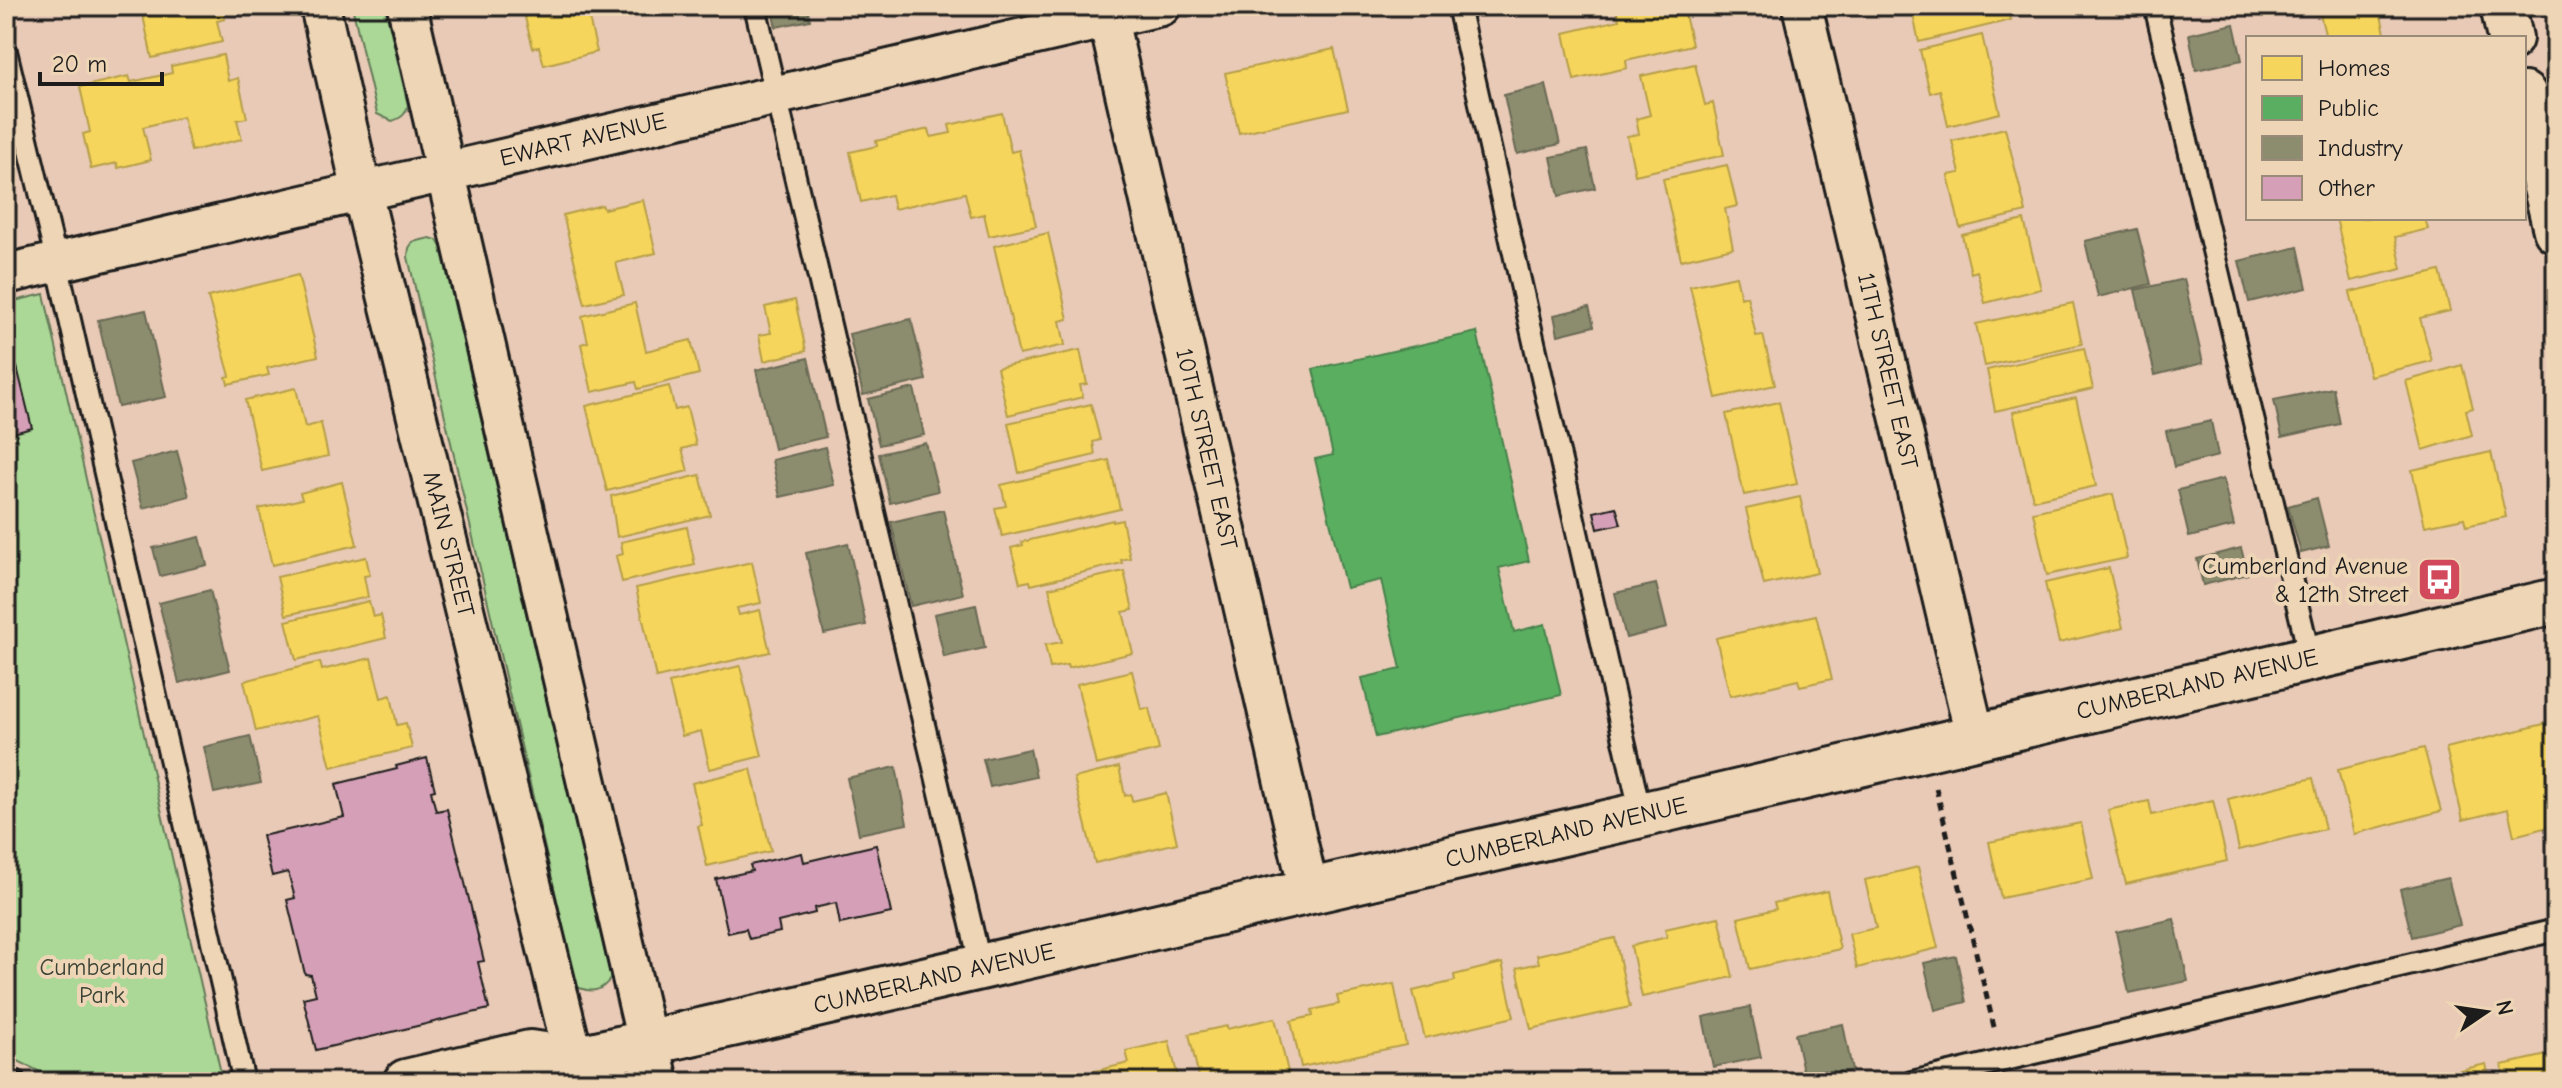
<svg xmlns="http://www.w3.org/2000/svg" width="2562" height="1088" viewBox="0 0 2562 1088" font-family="'Comic Neue',sans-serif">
<rect width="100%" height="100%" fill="#e9cab6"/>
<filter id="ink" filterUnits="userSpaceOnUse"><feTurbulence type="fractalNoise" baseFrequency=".0125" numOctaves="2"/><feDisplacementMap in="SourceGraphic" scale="16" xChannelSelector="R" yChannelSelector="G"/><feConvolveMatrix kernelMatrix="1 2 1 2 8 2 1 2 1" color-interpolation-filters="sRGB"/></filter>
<g filter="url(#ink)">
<path fill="#abd896" stroke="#647a59" stroke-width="2" d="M352 6H385L408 105C406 115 401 118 392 121L377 114Z
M430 238 437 240 441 247 611 978C601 992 592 993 577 987L408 257 409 248 413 242Z
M44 294 223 1082 56 1080 6 1055V303Z"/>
<path fill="#f6d55c" stroke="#b59e49" stroke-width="2" d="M141 6H222L225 19 217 21 222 42 152 58Z
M530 6H586L597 52 544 65 539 47 533 48 523 10 530 9Z
M1615 6H1683L1692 45 1626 60 1627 68 1574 80 1564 33 1619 20Z
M1911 6H2008L2011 20 1919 42Z
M2336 6H2379L2386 38H2326L2319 10Z
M1982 35 2000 113 1948 126 1940 90 1930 93 1920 50Z
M1334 49 1348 109 1239 133 1225 73Z
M223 55 228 81 238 78 247 118 237 120 242 139 191 151 183 117 143 127 151 160 118 168 117 163 91 169 83 134 90 132 80 87 129 76 131 82 172 73 171 66Z
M1695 64 1705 105 1713 103 1724 155 1635 175 1627 136 1639 134 1636 119 1650 115 1641 76Z
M1002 113 1011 152 1019 150 1036 226 989 236 984 214 971 217 965 193 894 209 891 195 861 202 850 152 877 146 876 141 929 129 931 137 951 133 949 125Z
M2005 128 2026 212 1960 228 1948 175 1960 173 1952 141Z
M1727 165 1737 206 1725 209 1733 248 1681 260 1663 179Z
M643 200 656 253 616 263 624 295 585 304 563 215 602 205 604 209Z
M2336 218H2425L2428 229 2395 237 2402 269 2351 281Z
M2024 220 2041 289 1985 303 1977 271 1971 273 1962 235Z
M1048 233 1068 319 1060 321 1065 345 1019 355 994 246Z
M2440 271 2450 311 2420 318 2432 361 2370 376 2350 292Z
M298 275 318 356 267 368 269 375 228 384 226 377 230 376 208 297Z
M1736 276 1741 298 1747 296 1756 336 1763 335 1775 385 1716 398 1690 286Z
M795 300 806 351 764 361 759 335 771 333 765 307Z
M635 303 646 351 691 340 699 374 638 389 636 382 592 392 581 344 588 342 582 316Z
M2073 303 2082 344 1985 366 1976 324Z
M2084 348 2093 389 1995 411 1987 370Z
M1080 350 1087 384 1080 385 1083 397 1008 415 997 368Z
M2462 365 2473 408 2466 410 2472 435 2423 450 2406 381Z
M669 386 675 410 687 407 696 445 682 449 688 471 607 491 586 406Z
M296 388 305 427 321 423 328 456 262 471 245 400Z
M2076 398 2096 486 2033 500 2013 412Z
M1779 402 1797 484 1744 495 1726 414Z
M1091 404 1100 440 1093 442 1095 455 1019 473 1008 423Z
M2491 452 2506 517 2466 526 2464 518 2425 526 2412 470Z
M1109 460 1120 509 1002 536 995 508 1006 506 1001 485Z
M700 475 710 515 617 537 611 496Z
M342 482 357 545 272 565 259 509 302 499 300 493Z
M2113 494 2127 558 2047 575 2033 512Z
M1800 497 1817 573 1764 585 1746 509Z
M1113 520V522L1122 520 1130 558 1121 560 1122 563 1031 585 1030 581 1020 583 1011 548 1023 545 1022 542Z
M687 527 695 565 622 582 616 556 623 554 621 542Z
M366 557 370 575 364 576 368 597 286 615 277 577Z
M752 562 761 603 737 608 739 615 760 610 770 652 656 678 636 588Z
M2109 568 2123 628 2059 643 2045 583Z
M1124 571 1133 610 1123 612 1133 653 1068 668 1067 665 1050 668 1045 645 1062 642 1049 588Z
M369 601 373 617 381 615 386 638 296 660 286 621Z
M1816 615 1832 679 1800 686 1798 680 1730 696 1716 638Z
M371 658 381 698 391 695 397 725 406 723 412 748 331 767 318 716 256 731 244 681 320 662 322 670Z
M740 666 762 756 710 769 701 731 682 736 669 683Z
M1132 671 1141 709 1149 708 1159 750 1096 765 1077 684Z
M2548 723 2556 757V825L2514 836 2508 809 2463 820 2446 748Z
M2424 748 2441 811 2354 834 2338 770Z
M1119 767 1125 796 1131 794 1132 801 1166 793 1177 843 1095 863 1074 778Z
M751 769 771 851 707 866 698 826 702 825 692 783Z
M2313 778 2325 829 2239 850 2228 799Z
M2213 800 2227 861 2126 884 2108 810 2149 801 2152 815Z
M2081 823 2093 879 2001 898 1989 842Z
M1918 867 1938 948 1857 968 1849 934 1876 928 1865 880Z
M1827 891 1840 949 1750 969 1738 918 1776 909 1774 903Z
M1719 917 1733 977 1642 997 1631 946 1667 937 1665 929Z
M1615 938 1630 1007 1531 1029 1517 968 1539 963 1537 955Z
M1502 963 1514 1017 1425 1038 1413 991 1455 981 1454 975Z
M1394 984 1406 1045 1301 1067 1291 1021 1313 1016 1312 1010 1339 1004 1337 996Z
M1275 1018 1289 1076 1263 1082H1200L1189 1034 1227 1026V1029Z
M1169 1041 1179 1082H1070L1092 1076 1091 1072 1129 1063 1126 1051Z
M2556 1053V1082H2505L2502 1065Z
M2486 1064 2490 1082H2410Z
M1054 1070 1057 1082H1003Z"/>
<path fill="#5aae61" stroke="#47824c" stroke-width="2" d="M1477 332 1529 561 1499 568 1514 632 1545 624 1561 695 1376 737 1362 678 1401 669 1381 580 1346 588 1315 459 1333 455 1313 369Z"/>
<path fill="#8c8c6e" stroke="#6a6a55" stroke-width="2" d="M771 6H807L810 20 776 27Z
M2234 24 2242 60 2196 70 2189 34Z
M1546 85 1560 144 1517 154 1504 95Z
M1587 150 1595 188 1559 196 1551 157Z
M2137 229 2151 284 2098 297 2085 241Z
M2298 247 2307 288 2249 302 2239 261Z
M2184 279 2203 363 2155 375 2135 290Z
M1589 307 1594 326 1558 335 1554 315Z
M146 310 166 397 118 407 98 320Z
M911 319 926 380 863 395 849 334Z
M808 358 826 437 774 449 756 370Z
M914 388 924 435 879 445 868 399Z
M2333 388 2340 424 2282 437 2274 400Z
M2211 421 2218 456 2174 467 2166 431Z
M926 443 938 491 890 503 879 454Z
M825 447 834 485 780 497 772 460Z
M177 451 189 496 143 508 131 463Z
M2223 479 2234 526 2189 537 2178 490Z
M2317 498 2329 546 2301 553 2288 506Z
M943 510 963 594 911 606 891 522Z
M200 537 207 565 160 576 153 548Z
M848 543 866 625 824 634 806 553Z
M2241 548 2248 574 2203 585 2197 559Z
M1656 584 1667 628 1626 638 1615 593Z
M210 590 230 670 179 683 159 603Z
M976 605 985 648 944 657 934 614Z
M250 736 261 783 214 793 204 747Z
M1030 749 1036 777 990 787 983 759Z
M896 767 907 824 859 834 847 778Z
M2448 878 2460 925 2412 937 2400 889Z
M2174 919 2188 981 2129 993 2116 932Z
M1956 956 1966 1002 1935 1010 1924 963Z
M1750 1007 1761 1057 1713 1067 1703 1017Z
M1843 1024 1852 1070 1805 1080 1795 1034Z"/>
<path fill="#d5a0b7" stroke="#1c1c1c" stroke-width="2" d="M17 367 32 428 6 435V370Z
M1616 507 1621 524 1598 529 1594 512Z
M427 758 435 790 431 791 436 811 447 809 484 961 478 962 489 1009 316 1050 303 998 316 995 311 975 305 974 287 900 295 898 288 872 272 876 262 836 344 817 336 784 397 769 396 766Z
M876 845 891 913 840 924 836 903 814 908 815 913 778 922 780 932 749 939 746 929 728 933 716 879 752 871 750 865 802 853 804 862Z"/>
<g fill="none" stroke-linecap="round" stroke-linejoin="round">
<defs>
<path id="lane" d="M755 6 981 967
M1458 6 1641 815
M2155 6 2310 658
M6 51 57 263 244 1082
M1912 1082 2556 930"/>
<path id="street" d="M320 6 362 192 574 1059
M407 6 647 1042
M1105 6 1309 891
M1802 6 1975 736
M6 274 1161 6"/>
<path id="secondary" d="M2503 6 2510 38
M2524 95 2556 230
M647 1042 656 1082
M406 1082 530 1053 574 1059 776 1014 1641 815 2556 601"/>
</defs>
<use href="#lane" stroke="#1c1c1c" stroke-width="26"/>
<use href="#street" stroke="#1c1c1c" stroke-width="44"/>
<use href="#secondary" stroke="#1c1c1c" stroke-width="50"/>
<path stroke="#1c1c1c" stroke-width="5" stroke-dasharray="8 6" stroke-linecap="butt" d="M1936 788 1995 1031
M6 1064 38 1082"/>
<use href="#lane" stroke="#eed5b6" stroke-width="20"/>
<use href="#street" stroke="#eed5b6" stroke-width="38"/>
<use href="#secondary" stroke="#eed5b6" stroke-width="44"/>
</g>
</g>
<defs>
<symbol id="bus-square" viewBox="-11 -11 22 22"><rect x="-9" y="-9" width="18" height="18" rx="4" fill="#d1495b" stroke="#eed5b6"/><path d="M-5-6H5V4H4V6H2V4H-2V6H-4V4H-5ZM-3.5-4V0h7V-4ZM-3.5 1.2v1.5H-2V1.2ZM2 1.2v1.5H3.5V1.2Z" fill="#fff"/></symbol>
</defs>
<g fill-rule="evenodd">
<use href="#bus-square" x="2414" y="554" width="51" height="51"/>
</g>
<g text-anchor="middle" stroke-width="8" stroke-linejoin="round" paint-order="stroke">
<g font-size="24" fill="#1c1c1c" stroke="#eed5b6">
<text transform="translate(583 139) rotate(-13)" y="8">EWART AVENUE</text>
<text transform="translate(1888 371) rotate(77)" y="8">11TH STREET EAST</text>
<text transform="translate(1207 449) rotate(77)" y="8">10TH STREET EAST</text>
<text transform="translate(449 544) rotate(76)" y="8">MAIN STREET</text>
<text transform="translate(2197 684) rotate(-13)" y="8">CUMBERLAND AVENUE</text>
<text transform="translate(1566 832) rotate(-13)" y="8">CUMBERLAND AVENUE</text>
<text transform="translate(934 978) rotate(-13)" y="8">CUMBERLAND AVENUE</text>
</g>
<g font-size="24" fill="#1c1c1c" stroke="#eed5b6" text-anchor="end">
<text x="2408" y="574">Cumberland Avenue<tspan x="2408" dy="28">&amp; 12th Street</tspan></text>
</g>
<g font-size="24" fill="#394234" stroke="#eed5b6">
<text x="102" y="975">Cumberland<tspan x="102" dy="28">Park</tspan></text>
</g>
</g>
<rect width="2562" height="1088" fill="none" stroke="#eed5b6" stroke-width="32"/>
<rect x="16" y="16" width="2530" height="1056" fill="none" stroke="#1c1c1c" stroke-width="3" filter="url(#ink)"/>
<rect x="2246" y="36" width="280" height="184" fill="#eed5b6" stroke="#9a8b78" stroke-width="2"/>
<rect x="2262" y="56" width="40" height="24" fill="#f6d55c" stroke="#9a8b78" stroke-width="2"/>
<text x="2318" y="76" font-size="24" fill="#1c1c1c">Homes</text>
<rect x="2262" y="96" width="40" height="24" fill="#5aae61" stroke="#9a8b78" stroke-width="2"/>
<text x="2318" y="116" font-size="24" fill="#1c1c1c">Public</text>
<rect x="2262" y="136" width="40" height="24" fill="#8c8c6e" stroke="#9a8b78" stroke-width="2"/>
<text x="2318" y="156" font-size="24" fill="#1c1c1c">Industry</text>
<rect x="2262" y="176" width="40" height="24" fill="#d5a0b7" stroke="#9a8b78" stroke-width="2"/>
<text x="2318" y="196" font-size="24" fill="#1c1c1c">Other</text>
<g transform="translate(2486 1012) rotate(77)" stroke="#eed5b6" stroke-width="6" paint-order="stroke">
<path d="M0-6L14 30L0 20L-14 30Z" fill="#1c1c1c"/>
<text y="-12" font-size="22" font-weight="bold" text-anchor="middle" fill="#1c1c1c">N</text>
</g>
<path d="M40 72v12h122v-12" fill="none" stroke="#1c1c1c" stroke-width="4"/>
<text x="52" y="72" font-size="24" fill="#1c1c1c" stroke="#eed5b6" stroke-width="6" paint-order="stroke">20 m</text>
</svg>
